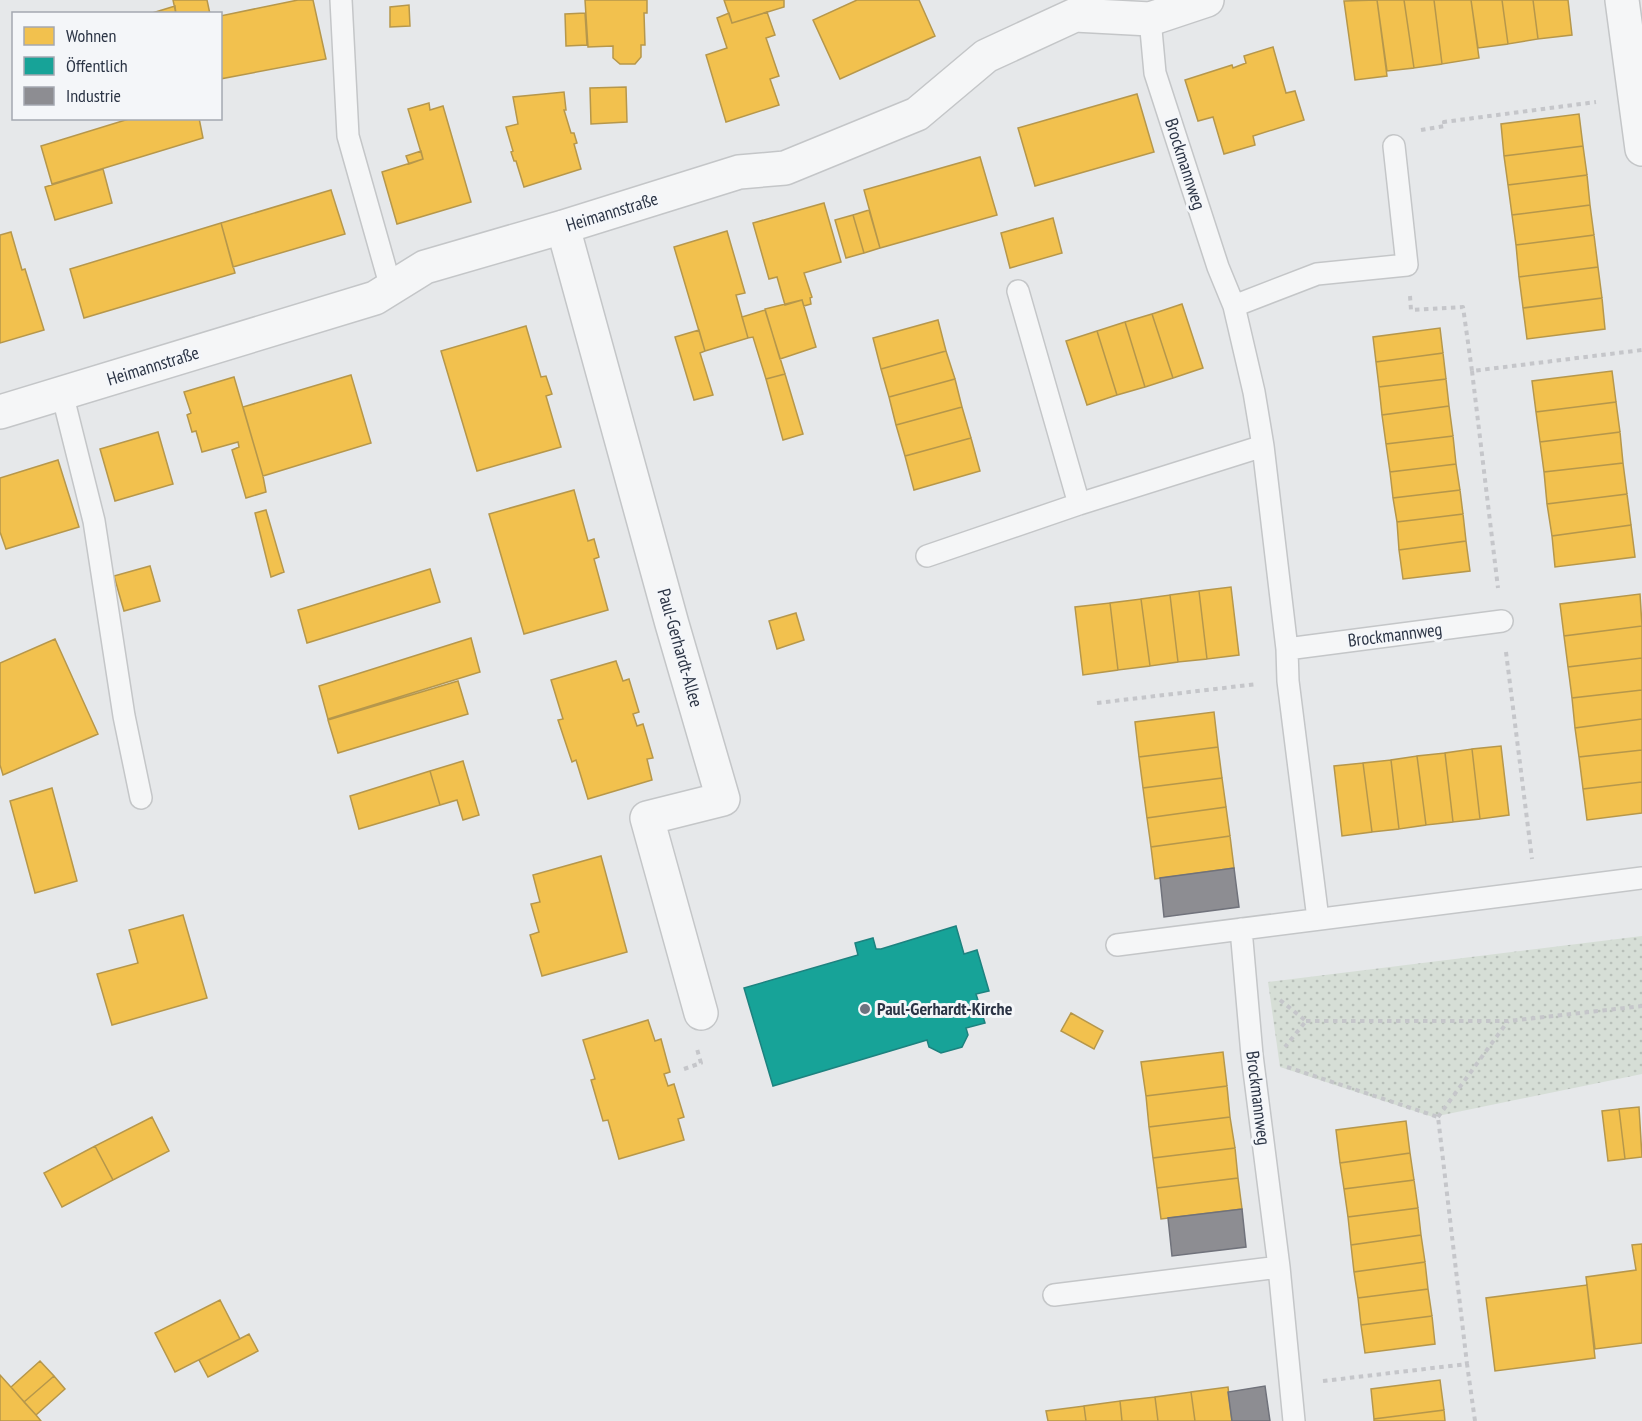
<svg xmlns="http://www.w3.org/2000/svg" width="1642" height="1421" viewBox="0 0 1642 1421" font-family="'PT Sans Narrow',sans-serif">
<defs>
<pattern id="green-dots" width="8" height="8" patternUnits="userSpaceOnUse" patternTransform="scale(1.5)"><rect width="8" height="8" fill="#d6ded6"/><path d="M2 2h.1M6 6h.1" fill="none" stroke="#b8bfb9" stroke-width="1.8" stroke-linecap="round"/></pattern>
</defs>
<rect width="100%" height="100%" fill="#e6e8ea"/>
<path fill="url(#green-dots)" d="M1642 936V1074L1433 1117 1280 1067 1268 982Z"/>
<path fill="#f2c14e" stroke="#b6974b" stroke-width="1.5" d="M173 0H207L210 14H176Z
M298 0H313L326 59 220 79V16Z
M585 0H647V13H644L645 45H641V57L635 64H620L613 58V46L588 47Z
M724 0H784V7L732 23Z
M857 0H919L935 36 840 79 813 20Z
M1377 0 1387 76 1355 80 1344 1Z
M1377 0H1404L1414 68 1387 71Z
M1404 0H1434L1442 64 1414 68Z
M1434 0H1471L1479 58 1442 64Z
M1471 0H1502L1508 44 1478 48Z
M1502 0H1533L1538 39 1508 44Z
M1533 0H1568L1572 35 1538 39Z
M409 5 410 26 390 27V7Z
M175 6 176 14H149Z
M767 12 775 35 766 38 779 76 770 79 779 105 726 122 706 55 727 48 717 18 729 13 732 23Z
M585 13 587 45 566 46 565 14Z
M1273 47 1286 93 1295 91 1304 120 1253 136 1255 145 1224 154 1213 117 1198 121 1185 80 1232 65 1233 68 1246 63 1244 56Z
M626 87 627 122 591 124 590 88Z
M564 92 566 110H564L571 133H574L577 143 574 144 581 169 524 187 516 161H514L511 152 513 151 506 127 518 124 513 97Z
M1137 94 1154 152 1035 186 1018 128Z
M429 103 430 110 443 106 471 202 397 224 382 172 423 159 408 109Z
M1579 114 1583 146 1504 156 1501 124Z
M132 118H199L203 138 52 184 41 146Z
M1583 146 1587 175 1508 185 1504 156Z
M421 151 423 159 409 164 406 156Z
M980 157 997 215 880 248 864 190Z
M103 169 112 203 55 220 45 187Z
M1587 175 1590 205 1512 215 1508 185Z
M331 190 345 234 233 267 221 223Z
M824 203 841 262 804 273 812 297 810 298 811 304 804 306 802 300 785 305 777 277 769 279 753 223Z
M1590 205 1594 235 1516 245 1512 215Z
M869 210 880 248 864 253 853 215Z
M853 215 864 253 846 258 835 220Z
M1053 218 1062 253 1010 268 1001 233Z
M221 223 235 273 84 318 70 269Z
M727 231 745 293 736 295 748 338 705 351 674 247Z
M11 232 22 270 25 269 44 330 0 343V235Z
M1594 235 1598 267 1519 277 1516 245Z
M1598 267 1602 298 1523 308 1519 277Z
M1602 298 1605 329 1527 339 1523 308Z
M802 300 816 347 780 359 765 309Z
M1182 304 1203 368 1173 378 1152 314Z
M765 310 785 374 766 379 753 337 748 338 742 317Z
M1152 314 1173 378 1145 387 1125 322Z
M938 320 946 351 881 369 873 338Z
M1125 322 1145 387 1117 395 1097 331Z
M526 326 541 377 546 376 552 394 546 396 561 447 477 471 441 351Z
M1440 328 1443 353 1376 362 1373 337Z
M699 330 705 351 700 353 713 395 694 400 675 337Z
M1097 331 1117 395 1087 405 1066 341Z
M946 351 955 379 889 397 881 369Z
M1443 353 1446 379 1379 387 1376 362Z
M1612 371 1616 402 1536 412 1532 381Z
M785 374 803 434 783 440 766 379Z
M351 375 371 443 263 476 243 407Z
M234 377 263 476 266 492 246 498 232 450 239 447 238 442 202 452 196 431 192 432 187 415 191 413 184 392Z
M955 379 962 407 896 425 889 397Z
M1446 379 1449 406 1382 415 1379 387Z
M1616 402 1620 432 1540 442 1536 412Z
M1449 406 1453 436 1386 444 1382 415Z
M962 407 971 438 905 456 896 425Z
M158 432 173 484 115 501 100 449Z
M1620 432 1623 463 1544 472 1540 442Z
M1453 436 1456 464 1390 472 1386 444Z
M971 438 980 471 914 490 905 456Z
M58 460 79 527 6 549 0 532V478Z
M1623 463 1627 494 1547 504 1544 472Z
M1456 464 1460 490 1393 498 1390 472Z
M574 490 588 541 594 539 599 557 594 559 608 610 524 634 489 514Z
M1460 490 1463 514 1397 522 1393 498Z
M1627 494 1631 525 1552 536 1547 504Z
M266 510 284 572 271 577 255 513Z
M1463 514 1466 541 1399 550 1397 522Z
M1631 525 1635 557 1555 567 1552 536Z
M1466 541 1470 571 1403 579 1399 550Z
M150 566 160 601 124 611 114 576Z
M430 569 440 602 307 643 298 610Z
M1231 587 1239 655 1207 659 1199 591Z
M1199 591 1207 659 1178 662 1170 595Z
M1640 594 1642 626 1564 636 1560 604Z
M1170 595 1178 662 1150 666 1141 599Z
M1141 599 1150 666 1118 670 1110 603Z
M1110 603 1118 670 1083 675 1075 607Z
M796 613 804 640 777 649 769 621Z
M1642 626V658L1568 667 1564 636Z
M471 638 480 672 328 719 319 686Z
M55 639 98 734 3 775 0 765V663Z
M1642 658V690L1572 698 1568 667Z
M616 661 623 681 629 679 639 712 633 714 637 726 643 724 653 758 647 759 652 780 588 799 576 760 572 762 558 720 563 719 551 680Z
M458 681 468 714 338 753 328 720Z
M1642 690V719L1575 728 1572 698Z
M1214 712 1218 747 1139 757 1135 722Z
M1642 719V750L1579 757 1575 728Z
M1501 746 1509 815 1480 819 1472 749Z
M1218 747 1222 778 1143 788 1139 757Z
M1472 749 1480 819 1453 822 1445 753Z
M1642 750V782L1583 789 1579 757Z
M1445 753 1453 822 1426 825 1417 756Z
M1417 756 1426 825 1399 829 1391 760Z
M1391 760 1399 829 1372 832 1363 763Z
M463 761 479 815 463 820 457 800 440 805 430 771Z
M1363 763 1372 832 1342 836 1334 766Z
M430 771 440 805 359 829 350 796Z
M1222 778 1226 807 1147 818 1143 788Z
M1642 782V813L1587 820 1583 789Z
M52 788 77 881 35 893 10 801Z
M1226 807 1230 836 1151 847 1147 818Z
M1230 836 1234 868 1155 879 1151 847Z
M601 856 627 952 542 976 530 935 539 932 531 904 540 902 533 875Z
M183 915 207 998 112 1025 97 974 138 963 129 930Z
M1071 1013 1103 1031 1094 1049 1061 1031Z
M648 1020 655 1041 661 1039 670 1072 664 1074 668 1086 674 1084 684 1117 678 1119 684 1140 619 1159 608 1120 603 1121 591 1080 595 1079 583 1040Z
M1223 1052 1227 1086 1146 1096 1141 1062Z
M1227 1086 1230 1117 1149 1127 1146 1096Z
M1639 1107 1642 1157 1625 1159 1619 1109Z
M1619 1109 1625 1159 1608 1161 1602 1111Z
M152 1117 169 1151 113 1180 95 1146Z
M1230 1117 1235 1148 1153 1158 1149 1127Z
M1406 1121 1410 1153 1340 1163 1336 1130Z
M95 1146 113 1180 62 1207 44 1173Z
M1235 1148 1238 1178 1157 1188 1153 1158Z
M1410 1153 1414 1180 1344 1189 1340 1163Z
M1238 1178 1242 1209 1161 1219 1157 1188Z
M1414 1180 1418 1208 1348 1217 1344 1189Z
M1418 1208 1421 1235 1351 1245 1348 1217Z
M1421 1235 1425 1262 1354 1272 1351 1245Z
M1642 1244V1343L1595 1349 1586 1277 1636 1270 1632 1245Z
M1425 1262 1428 1289 1358 1298 1354 1272Z
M1587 1285 1595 1358 1495 1371 1486 1298Z
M1428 1289 1432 1316 1361 1325 1358 1298Z
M220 1300 240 1339 175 1372 155 1333Z
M1432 1316 1435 1344 1365 1353 1361 1325Z
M249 1334 258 1351 208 1377 199 1360Z
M40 1361 54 1376 24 1402 11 1387Z
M0 1375 36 1415 41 1421H0Z
M54 1376 65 1389 36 1415 24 1402Z
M1440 1380 1444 1410 1374 1419 1371 1389Z
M1228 1387 1232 1421H1195L1191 1392Z
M1191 1392 1195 1421H1158L1155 1397Z
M1155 1397 1158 1421H1122L1120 1401Z
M1120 1401 1122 1421H1086L1084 1406Z
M1084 1406 1086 1421H1048L1046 1411Z
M1444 1410 1445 1421H1374V1419Z"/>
<path fill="#17a398" stroke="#1d827f" stroke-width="1.5" d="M956 926 964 954 977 950 989 991 976 994 985 1023 966 1028 968 1035 962 1047 941 1053 929 1047 927 1040 773 1086 744 988 858 955 855 943 873 938 876 949H881Z"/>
<path fill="#8d8d92" stroke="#70727b" stroke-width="1.5" d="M1234 868 1239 907 1164 917 1160 878Z
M1242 1209 1246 1247 1172 1256 1168 1218Z
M1265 1386 1270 1421H1232L1228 1392Z"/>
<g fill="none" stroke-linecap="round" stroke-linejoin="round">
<defs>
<path id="service" d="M341 0 348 136 391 288
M1150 19 1155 73 1218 267 1234 306 1254 392 1263 446 1287 649 1288 681 1318 919
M1018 291 1079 504
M1234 306 1317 274 1407 265 1394 146
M62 393 94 521 124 716 141 798
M927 556 1079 504 1263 446
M1287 649 1502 621
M1241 929 1252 1055 1279 1267 1294 1421
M1117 945 1642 878
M1054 1295 1279 1267"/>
<path id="minor" d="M1622 0 1642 149
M563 227 672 624 723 799 647 818 701 1013
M0 412 375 298 425 267 563 227 739 172 785 168 917 114 986 56 1075 15 1150 19 1207 0"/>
</defs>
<use href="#service" stroke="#c4c6c8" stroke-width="24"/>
<use href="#minor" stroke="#c4c6c8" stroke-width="36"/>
<path stroke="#c5c6ca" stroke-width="4" stroke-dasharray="4.5 4.5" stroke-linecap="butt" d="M1421 130 1445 126 1444 122 1596 102
M1410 296 1411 310 1463 307 1472 371 1642 350
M1472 371 1498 588
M1506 652 1532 859
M1097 703 1257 684
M1280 1000 1306 1021 1285 1047
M1306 1021H1508L1642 1006
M1287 1067 1438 1117 1467 1364
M684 1069 701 1063 697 1049
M1438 1117 1508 1021
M1323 1381 1467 1364 1475 1421"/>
<use href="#service" stroke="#f5f6f7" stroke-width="21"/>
<use href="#minor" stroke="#f5f6f7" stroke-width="33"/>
</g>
<circle fill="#6c737f" stroke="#f4f6f9" stroke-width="2" cx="865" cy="1009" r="6"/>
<g text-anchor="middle" stroke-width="6" stroke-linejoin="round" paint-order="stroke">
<g font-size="18" fill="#2b3445" stroke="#f4f6f9">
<text transform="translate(1185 164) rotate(72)" y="6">Brockmannweg</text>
<text transform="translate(612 212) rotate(-17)" y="6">Heimannstraße</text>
<text transform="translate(153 366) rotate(-17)" y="6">Heimannstraße</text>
<text transform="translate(1395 635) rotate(-7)" y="6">Brockmannweg</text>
<text transform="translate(680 648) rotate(74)" y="6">Paul-Gerhardt-Allee</text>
<text transform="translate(1258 1098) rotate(83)" y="6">Brockmannweg</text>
</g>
<g font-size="18" font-weight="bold" fill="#2b3445" stroke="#f4f6f9" text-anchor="start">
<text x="877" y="1015">Paul-Gerhardt-Kirche</text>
</g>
</g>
<rect x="12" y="12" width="210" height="108" fill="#f4f6f9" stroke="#a4a8b1" stroke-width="1.5"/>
<rect x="24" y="27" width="30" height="18" fill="#f2c14e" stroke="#a4a8b1" stroke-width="1.5"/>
<text x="66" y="42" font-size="18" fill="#2b3445">Wohnen</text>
<rect x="24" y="57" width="30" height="18" fill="#17a398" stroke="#a4a8b1" stroke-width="1.5"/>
<text x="66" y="72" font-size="18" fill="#2b3445">Öffentlich</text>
<rect x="24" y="87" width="30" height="18" fill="#8d8d92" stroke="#a4a8b1" stroke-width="1.5"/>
<text x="66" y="102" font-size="18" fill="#2b3445">Industrie</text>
</svg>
